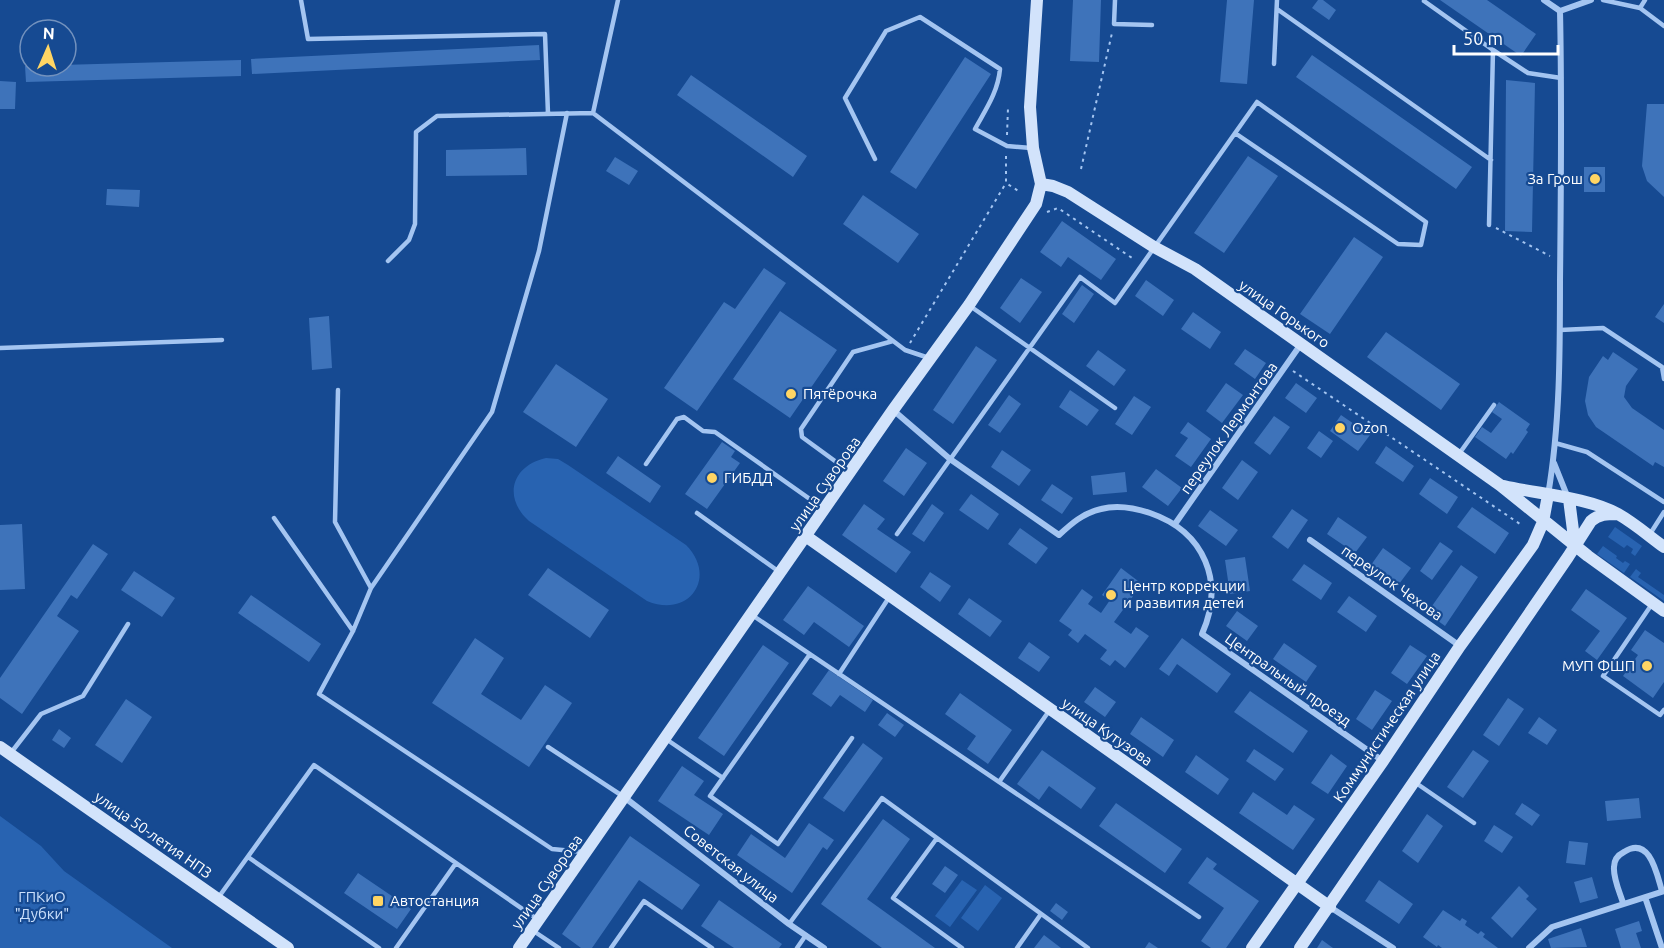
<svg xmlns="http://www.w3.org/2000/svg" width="1664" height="948" viewBox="0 0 1664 948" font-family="Ubuntu,sans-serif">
<rect width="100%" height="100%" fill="#164a92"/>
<path fill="#2863b1" d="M546 458 558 459 568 465 686 545C718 577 689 619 647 601L529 521C503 498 511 466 546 458Z
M1615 527 1642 546 1635 556 1631 553 1633 549 1627 545 1624 548 1608 537Z
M1603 546 1617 556 1616 558 1623 563 1625 561 1630 564 1624 573 1597 554Z
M1636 569 1641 573 1638 577 1664 595V601L1630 577Z
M0 816 41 846 64 871 172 948H0Z
M962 880 977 890 950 927 935 916Z
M985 885 1002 898 978 931 961 918Z"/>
<path fill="#3e73ba" d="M1073 0H1101L1099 62 1070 61Z
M1227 0H1254L1247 84 1220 82Z
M1318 0H1323L1336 10 1329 20 1312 8Z
M1440 0H1487L1536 34 1521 56Z
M539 45 540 60 252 74 251 59Z
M1312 55 1472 167 1456 189 1296 77Z
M965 57 991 74 916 189 890 172Z
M241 60V76L26 82 25 66Z
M691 75 807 156 793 177 677 95Z
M1506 80 1535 83 1532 232 1505 231Z
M0 81 16 82 15 109H0Z
M1647 104H1664V197L1647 181 1642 166Z
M526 148 527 175 446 176V150Z
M1248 156 1278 176 1224 253 1194 233Z
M615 157 638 171 629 185 606 171Z
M1584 167H1605V192H1584Z
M107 189 140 190 139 207 106 205Z
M863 195 919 234 898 263 843 224Z
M1062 221 1116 259 1101 280 1068 257 1061 267 1040 252Z
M1354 237 1383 257 1330 334 1300 314Z
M764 268 786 283 697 411 664 388 724 302 735 309Z
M1021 278 1042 292 1020 323 1000 308Z
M1146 280 1174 300 1163 316 1135 296Z
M1082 285 1094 294 1074 323 1062 314Z
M1664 304V323L1655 317Z
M780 311 837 350 790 418 733 379Z
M1193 312 1221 332 1210 349 1181 329Z
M329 316 332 368 312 370 309 318Z
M1386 332 1460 384 1441 410 1367 357Z
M976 346 997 360 953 424 933 410Z
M1245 349 1266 363 1255 379 1234 364Z
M1098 350 1126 370 1114 386 1086 366Z
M1613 352 1638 369 1626 386 1624 397 1632 408 1664 430V467L1655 462 1653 466 1596 427 1588 415 1585 401 1589 377 1603 356 1608 360Z
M556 364 608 399 576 447 523 412Z
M1226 383 1243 395 1222 423 1206 411Z
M1296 383 1317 398 1306 413 1285 398Z
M1070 390 1099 410 1087 426 1059 407Z
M1009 395 1021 404 1000 433 988 425Z
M1134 396 1151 407 1132 435 1115 424Z
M1499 402 1530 424 1526 430 1528 432 1513 454 1511 452 1506 459 1475 437 1482 427 1491 433 1502 419 1492 412Z
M1341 415 1370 435 1358 451 1330 431Z
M1274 416 1290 427 1270 455 1254 443Z
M1188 422 1211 439 1191 467 1175 456 1188 438 1180 433Z
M1319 431 1333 441 1321 458 1307 448Z
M722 442 735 451 731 457 740 463 707 509 685 494Z
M1386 446 1414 466 1403 482 1375 463Z
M906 448 927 463 904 496 883 481Z
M1002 450 1031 470 1019 486 991 467Z
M618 456 661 486 650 503 606 473Z
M1242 460 1258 472 1238 500 1222 488Z
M1156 469 1182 488 1168 506 1142 487Z
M1125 472 1127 492 1093 495 1091 476Z
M1430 478 1458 497 1447 514 1419 494Z
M1052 484 1073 498 1062 514 1041 500Z
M971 494 999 514 988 530 959 510Z
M864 504 885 519 877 529 911 552 896 573 842 535Z
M932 504 944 513 924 542 912 534Z
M1472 507 1509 533 1495 554 1457 527Z
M1292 509 1308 520 1288 549 1272 537Z
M1210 510 1238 530 1226 546 1198 526Z
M1338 517 1367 537 1355 553 1327 534Z
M22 524 25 589 0 590V525Z
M1020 528 1048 548 1036 564 1008 544Z
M1440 542 1453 551 1432 580 1420 571Z
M93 544 108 554 77 599 71 595 57 616 79 631 22 714 0 698V678Z
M1383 548 1411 568 1399 584 1371 565Z
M1245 557 1250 591 1230 594 1225 560Z
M1304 564 1332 583 1321 600 1292 580Z
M1461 565 1478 577 1445 626 1427 613Z
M548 568 609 610 590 638 528 595Z
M1121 568 1142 584 1114 622 1131 634 1136 627 1149 636 1125 668 1115 660 1110 666 1100 659 1107 650 1085 634 1078 643 1068 635 1072 630 1059 621 1082 589 1093 597 1088 604 1101 613 1110 600 1102 595Z
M134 571 175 598 162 617 121 590Z
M930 572 951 586 940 602 920 587Z
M808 586 864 626 849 647 814 622 804 635 783 620Z
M1586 589 1627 618 1597 660 1585 651 1600 631 1571 610Z
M251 595 321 644 309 662 238 613Z
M1349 596 1377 616 1366 632 1337 612Z
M969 598 1002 621 990 637 958 614Z
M1237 611 1258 626 1247 641 1226 626Z
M1645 630 1664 643V682L1653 698 1623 676 1638 655 1631 650Z
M475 638 504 658 481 694 521 720 545 685 572 703 529 767 432 703Z
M1182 638 1231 674 1217 693 1177 664 1169 676 1159 669Z
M1029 642 1050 657 1039 672 1018 658Z
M1284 643 1317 666 1306 682 1273 659Z
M763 645 789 663 724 756 698 738Z
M1410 645 1427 656 1407 684 1391 673Z
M829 670 873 700 865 712 840 695 831 707 812 694Z
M1095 687 1116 702 1105 717 1084 702Z
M1375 690 1392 701 1372 730 1356 719Z
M1250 691 1308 731 1293 753 1234 712Z
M960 693 1012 730 988 764 967 749 976 736 945 714Z
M1508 698 1524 709 1499 746 1483 735Z
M126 699 152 717 122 763 95 745Z
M887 713 904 725 895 737 878 725Z
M1141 717 1174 740 1163 757 1130 734Z
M1539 717 1557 730 1547 745 1528 733Z
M59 729 71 738 64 748 52 740Z
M863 743 883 758 844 812 823 798Z
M1254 749 1284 769 1275 781 1246 761Z
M1042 750 1096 788 1081 809 1049 786 1039 800 1017 784Z
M1473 750 1489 761 1463 798 1447 787Z
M1331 754 1347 766 1328 794 1311 783Z
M1196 755 1229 779 1218 795 1185 772Z
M682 766 704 781 694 795 723 814 709 835 658 801Z
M1253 792 1287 815 1294 805 1315 819 1293 850 1239 813Z
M1639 798 1641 818 1607 821 1605 801Z
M1116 803 1182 849 1165 873 1099 826Z
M1522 803 1540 815 1532 826 1515 814Z
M1427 814 1443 826 1418 863 1402 851Z
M883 819 910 839 867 899 935 948H882L821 904Z
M809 823 834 840 827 850 823 847 792 893 737 855 751 834 785 858Z
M1494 825 1513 837 1502 853 1484 841Z
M630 836 700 885 682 910 639 880 592 948H581L562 934Z
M1569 841 1588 843 1585 865 1566 863Z
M1207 857 1217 864 1213 869 1259 901 1226 948H1211L1201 941 1224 908 1188 883Z
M945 866 958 875 945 893 932 884Z
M358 873 411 909 397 929 344 893Z
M1592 877 1598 898 1580 903 1574 882Z
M1379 880 1413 904 1399 924 1365 901Z
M1519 886 1529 896 1526 899 1537 909 1512 938 1491 918Z
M719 900 782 944 779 948H734L701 926Z
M1056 903 1068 912 1062 920 1050 911Z
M1443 910 1460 921 1462 918 1467 921 1465 925 1478 934 1481 931 1485 934 1483 937 1498 948H1442L1438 945 1437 947 1423 937Z
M1639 921 1642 931 1636 933 1641 948H1621L1615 929Z
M1581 928 1587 947 1551 948 1548 939Z
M1044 935 1061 948H1034Z
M1322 940 1333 948H1317Z
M1149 942 1158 948H1145Z"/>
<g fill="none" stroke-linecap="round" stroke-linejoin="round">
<path stroke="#a4c5f1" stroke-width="2" stroke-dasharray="3 4.5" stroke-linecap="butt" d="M1007 135 1008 108
M1006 156V183L1020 192
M1081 169 1112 33
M1047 212 1058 208 1135 260
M1496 228 1550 256
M910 343 1006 183
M1293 371 1520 524"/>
<path stroke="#a4c5f1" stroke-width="4.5" d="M301 0 308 39 545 34 548 114
M1115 0 1114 24 1152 25
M1603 0 1640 8 1664 26
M1424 1 1493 50
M1640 8 1645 0
M1277 9 1491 160
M1274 64 1277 0
M567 113 539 251 492 412 371 588 353 631 319 694 552 849 583 852
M593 113 618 0
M875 159 845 98 886 31 920 17 1000 69C998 92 986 109 975 129L1007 146 1031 148
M1489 225 1493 50 1528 73 1561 78
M388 261 409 240 415 224 416 132 437 116 593 113 905 350 929 358
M970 306 1115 408
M1560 330 1603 328 1662 367 1664 379
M0 348 222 340
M338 390 335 522 371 588
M1555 443 1587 452 1664 502
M1459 454 1494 405
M646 464 677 419 684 417 703 431 715 432 824 509
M850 472 802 437 801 429 853 352 893 341
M697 513 778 571
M274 518 353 631
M897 534 1080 277 1115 303C1162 236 1210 169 1257 102L1426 222 1421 245 1398 244 1235 133
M1650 534 1664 512
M1652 604 1603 676 1660 715 1664 710
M752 615 1199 917
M810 654 710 796 778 844 852 738
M839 674 890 596
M666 739 723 778
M548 747 624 797
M10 754 41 714 83 696 128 624
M999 782 1049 711
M1416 783 1474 823
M937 838 893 898 962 948
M248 857 379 948
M218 898 314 765 537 919
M789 924 882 798 1088 948
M532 930 559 948
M396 948 456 863
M611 948 644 901 712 948
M797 948 806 935
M1017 948 1041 914"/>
<path stroke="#a4c5f1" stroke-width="6" d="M1544 0 1560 11
M1560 11 1591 0
M893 410 950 459 1059 535C1071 524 1083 513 1101 509 1116 505 1135 508 1150 513 1205 532 1225 582 1202 634L1383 761
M1554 463 1568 498
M1548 495C1560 425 1560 352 1560 281 1561 191 1562 101 1560 11
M1175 524 1301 344
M1310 540 1460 646
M624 797 789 924 824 948
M1645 897 1662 948
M1623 903C1620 893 1613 878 1614 867 1614 860 1618 855 1624 852 1650 835 1657 875 1662 891
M1330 907 1393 948
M1529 948 1552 927 1664 891"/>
<path stroke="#d2e3fb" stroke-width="12" d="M1041 184 1053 186 1068 192 1154 247 1195 269 1500 485 1588 556 1664 611
M1504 486C1538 494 1587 497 1618 514 1634 523 1649 536 1664 547
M1569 499 1575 546
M807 537 1330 907
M0 747 288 948
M519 948 893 410 969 305 1036 204 1041 184 1033 148 1030 107 1037 0
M1252 948 1383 761 1460 646 1533 545 1543 522 1548 495
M1300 948 1568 557 1591 521C1599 514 1607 514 1617 514"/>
</g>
<g fill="#ffd564" stroke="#164a92" stroke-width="2">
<circle cx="1595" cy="179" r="6"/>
<circle cx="791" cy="394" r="6"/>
<circle cx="1340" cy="428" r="6"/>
<circle cx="712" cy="478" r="6"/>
<circle cx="1111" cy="595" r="6"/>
<circle cx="1647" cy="666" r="6"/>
<rect x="372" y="895" width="12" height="12" rx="3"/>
</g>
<g text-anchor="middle" stroke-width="4.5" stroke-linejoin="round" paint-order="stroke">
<g font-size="15" fill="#fff" stroke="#164a92" text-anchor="start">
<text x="1583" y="184" text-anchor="end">За Грош</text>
<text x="803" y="399">Пятёрочка</text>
<text x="1352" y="433">Ozon</text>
<text x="724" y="483">ГИБДД</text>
<text x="1123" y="591">Центр коррекции<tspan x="1123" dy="17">и развития детей</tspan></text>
<text x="1635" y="671" text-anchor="end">МУП ФШП</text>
<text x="390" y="906">Автостанция</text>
</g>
<g font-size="15" fill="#fff" stroke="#164a92">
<text transform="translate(1284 314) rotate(35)" y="5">улица Горького</text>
<text transform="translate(1229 428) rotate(-55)" y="5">переулок Лермонтова</text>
<text transform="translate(825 484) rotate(-55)" y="5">улица Суворова</text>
<text transform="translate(1392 583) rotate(35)" y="5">переулок Чехова</text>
<text transform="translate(1288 680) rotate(35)" y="5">Центральный проезд</text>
<text transform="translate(1387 727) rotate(-56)" y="5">Коммунистическая улица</text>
<text transform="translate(1107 732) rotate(35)" y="5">улица Кутузова</text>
<text transform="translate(153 835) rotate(35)" y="5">улица 50-летия НПЗ</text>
<text transform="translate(731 864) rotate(38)" y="5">Советская улица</text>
<text transform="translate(547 882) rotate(-55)" y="5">улица Суворова</text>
</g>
<g font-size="15" fill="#cbe0fc" stroke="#164a92">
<text x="42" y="902">ГПКиО<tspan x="42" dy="17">"Дубки"</tspan></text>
</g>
</g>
<g transform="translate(48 48) rotate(3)"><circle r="28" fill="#164a92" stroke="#7392be" stroke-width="1.5"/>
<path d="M0-4.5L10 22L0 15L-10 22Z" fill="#ffd564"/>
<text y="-9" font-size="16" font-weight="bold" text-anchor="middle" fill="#ffffff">N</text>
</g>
<path d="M1454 45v9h104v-9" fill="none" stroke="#ffffff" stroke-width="3"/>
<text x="1463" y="45" font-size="18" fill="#ffffff" stroke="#164a92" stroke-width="4.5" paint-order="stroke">50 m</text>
</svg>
